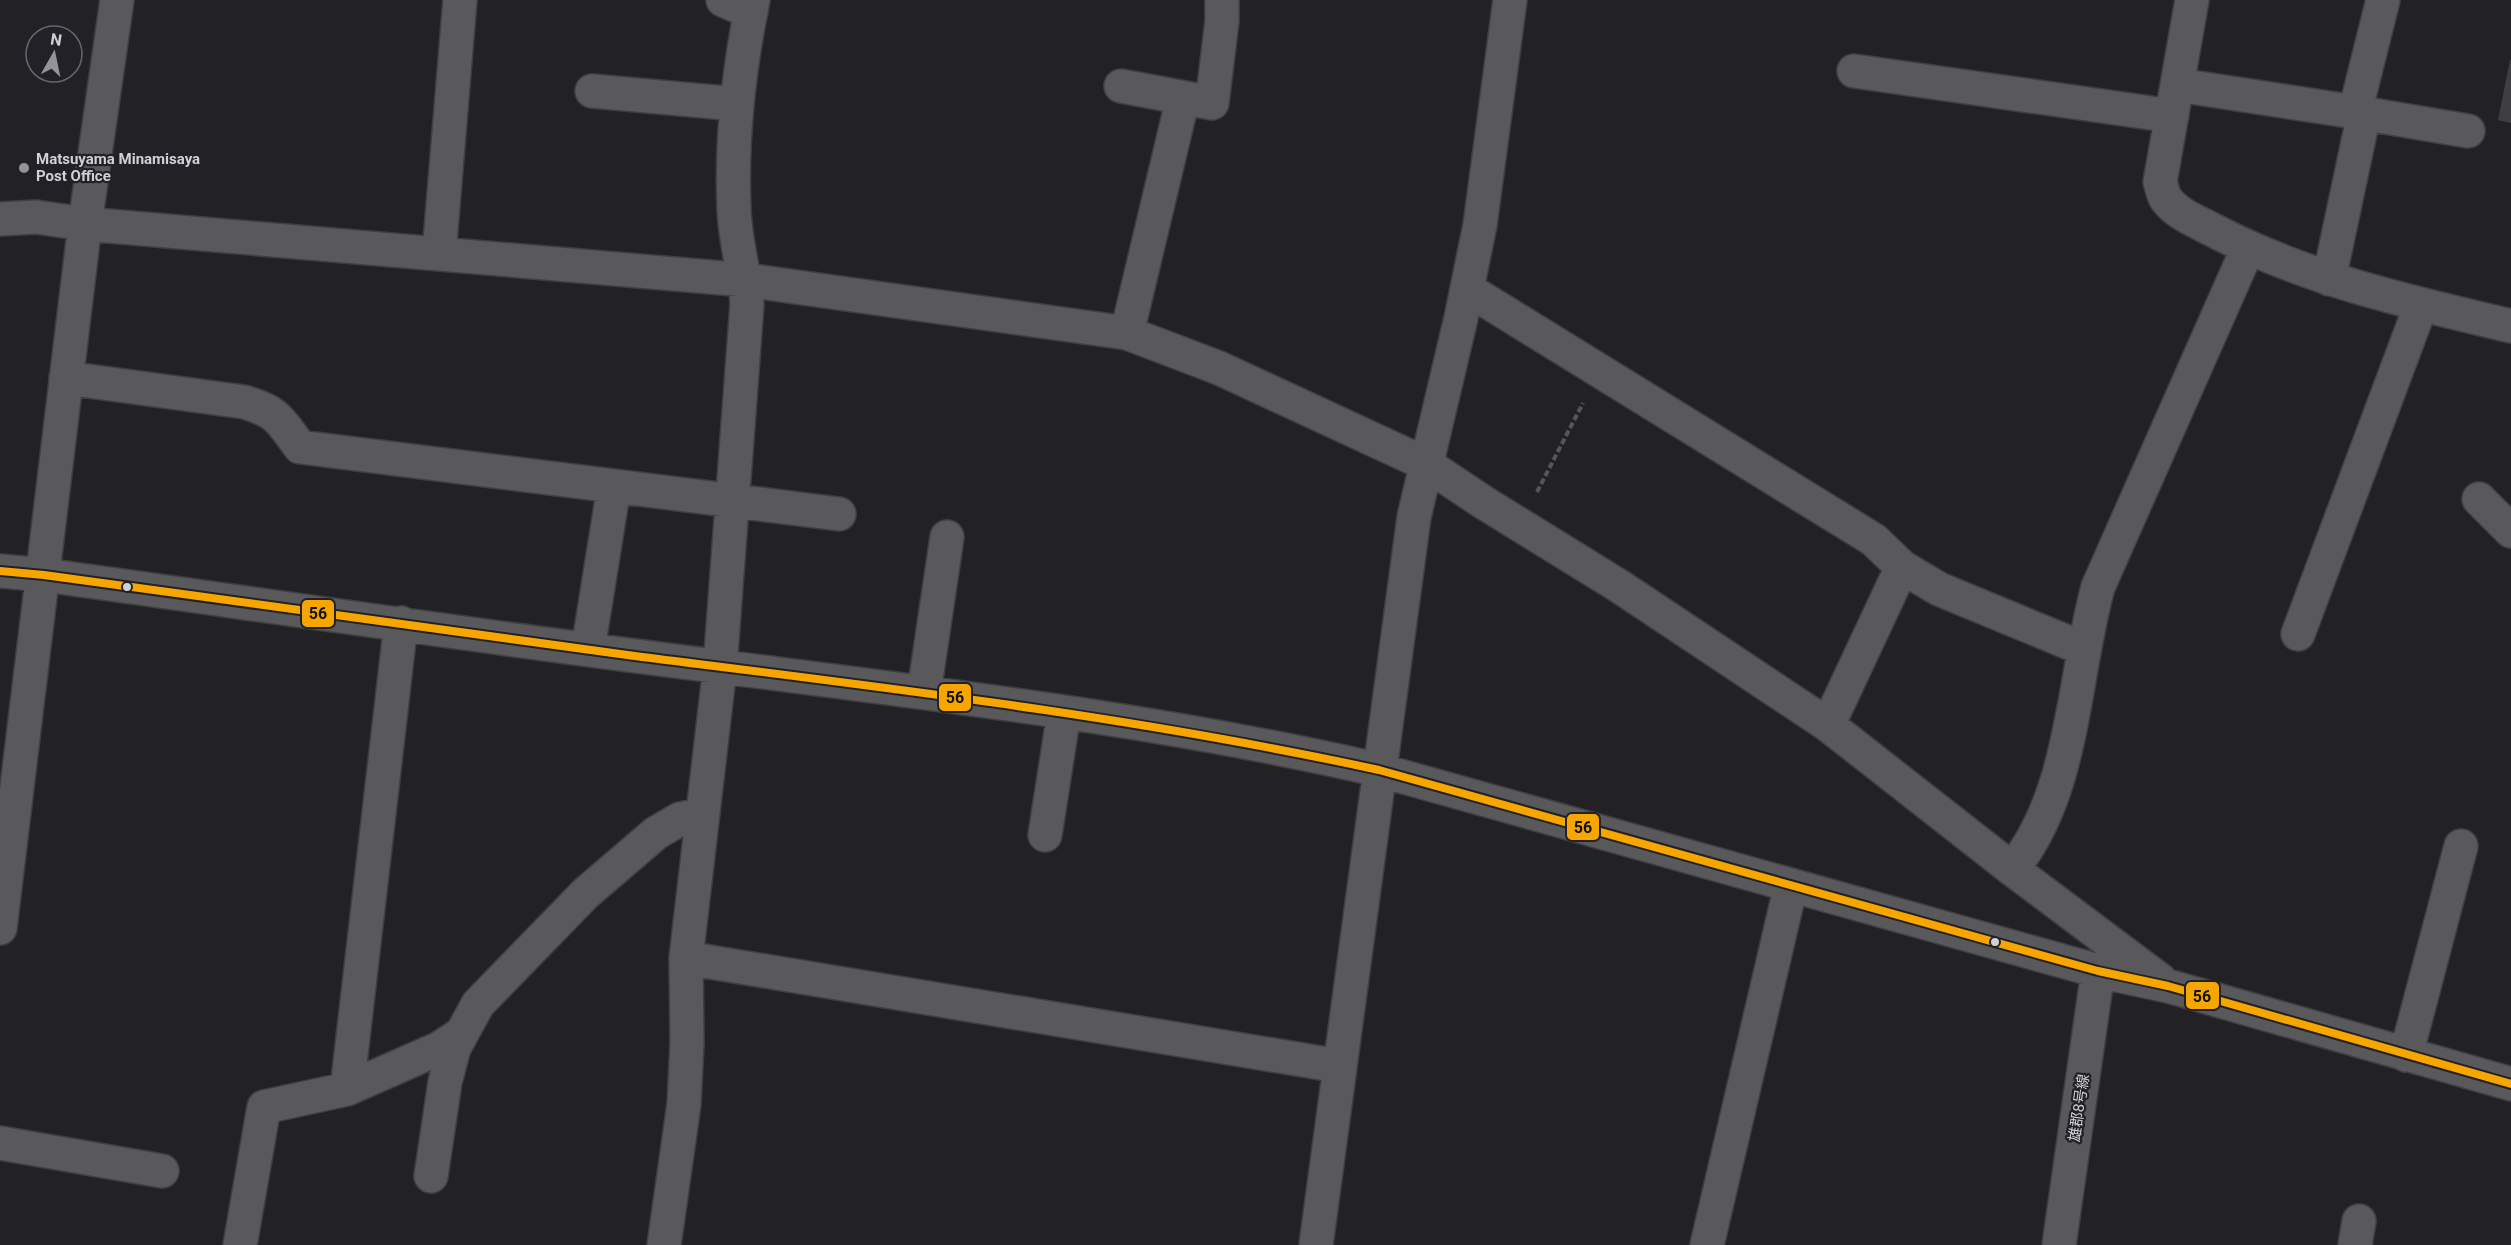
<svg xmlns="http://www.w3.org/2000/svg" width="2511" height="1245" viewBox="0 0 2511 1245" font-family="Roboto,'Noto Sans JP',sans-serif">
<rect width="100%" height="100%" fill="#222226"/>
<path fill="#3f3f42" d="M2510 60H2511V123L2498 120Z"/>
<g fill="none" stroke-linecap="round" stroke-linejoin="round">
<defs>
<path id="street" d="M723 0 751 12
M2192 0 2160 182C2162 187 2163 195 2166 199 2177 214 2196 221 2211 229 2306 279 2408 302 2511 326
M1854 71 2172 116
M2178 85 2355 112 2383 0
M1121 86 1212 103 1222 21V0
M592 91 737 104
M2355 112 2468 131
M0 219 36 217 85 224 746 280 1127 333 1219 368 1426 464 1483 502 1619 586 1828 725 2012 869 2160 980
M439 254 460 0
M2329 279 2364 114
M1467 289 1874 540 1902 567 1939 589 2084 649
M1127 333 1183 98
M66 378 244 402C278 412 279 419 300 447L839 514
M2479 499 2511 531
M0 571 44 575C270 606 496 639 723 667 942 695 1163 720 1379 770L2098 971 2168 986 2511 1084
M2298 634 2421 305
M588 649 614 487
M924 692 947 537
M1828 725 1902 567
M1045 835 1064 713
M2012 869C2074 795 2073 678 2098 587L2248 248
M0 928 85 224 117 0
M686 958 1339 1066
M2406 1055 2461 846
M347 1089 401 623
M0 1143 162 1171
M431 1176 445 1082 454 1048 478 1004 586 893 656 833 680 819 703 814
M240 1245 264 1107 347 1089 440 1048 461 1034
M664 1245 684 1104 687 1043 686 958 720 667 747 304C745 272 735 242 734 209 731 139 739 68 753 0
M1316 1245 1414 517 1461 318 1480 225 1510 0
M1707 1245 1791 885
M2059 1245 2098 971
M2355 1245 2359 1221"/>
</defs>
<use href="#street" stroke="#3f3f42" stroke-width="36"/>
<path stroke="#565659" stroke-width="4" stroke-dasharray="6 3" stroke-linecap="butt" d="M1537 492 1583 403"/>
<use href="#street" stroke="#59595c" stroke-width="33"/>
<defs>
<path id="bus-1" d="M0 571 44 575C243 603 442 631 642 657 889 688 1136 717 1379 770L2098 971 2168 986 2511 1084"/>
</defs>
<use href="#bus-1" stroke="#212127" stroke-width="12"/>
<use href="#bus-1" stroke="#f7a600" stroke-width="8"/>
</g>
<circle fill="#939498" stroke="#212127" stroke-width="2" cx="24" cy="168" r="6"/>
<g fill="#d0d1d5" stroke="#212127" stroke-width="2">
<circle cx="127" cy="587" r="5"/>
<circle cx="1995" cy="942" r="5"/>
</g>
<g text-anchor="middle" stroke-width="4.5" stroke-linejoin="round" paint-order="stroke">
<g font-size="15" font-weight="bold" fill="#d0d1d5" stroke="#212127" text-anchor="start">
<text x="36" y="164">Matsuyama Minamisaya<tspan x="36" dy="17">Post Office</tspan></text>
</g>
<g font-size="15" fill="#d0d1d5" stroke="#212127">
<text transform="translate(2079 1108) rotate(-82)" y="5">雄郡8号線</text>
</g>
</g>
<g stroke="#212127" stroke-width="2">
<rect x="301" y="599" width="34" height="29" rx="6" fill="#f7a600"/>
<rect x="938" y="683" width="34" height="29" rx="6" fill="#f7a600"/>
<rect x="1566" y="813" width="34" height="28" rx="6" fill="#f7a600"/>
<rect x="2185" y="981" width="35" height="29" rx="6" fill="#f7a600"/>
</g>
<g font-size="16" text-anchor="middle" font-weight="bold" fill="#111">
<text x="318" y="619">56</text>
<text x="955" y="703">56</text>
<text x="1583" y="833">56</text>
<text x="2202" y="1002">56</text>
</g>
<g transform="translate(54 54) rotate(9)"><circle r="28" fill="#212127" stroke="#67676d" stroke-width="1.5"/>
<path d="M0-4.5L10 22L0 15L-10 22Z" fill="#939498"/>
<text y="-9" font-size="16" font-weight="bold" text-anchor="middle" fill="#d0d1d5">N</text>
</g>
</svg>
